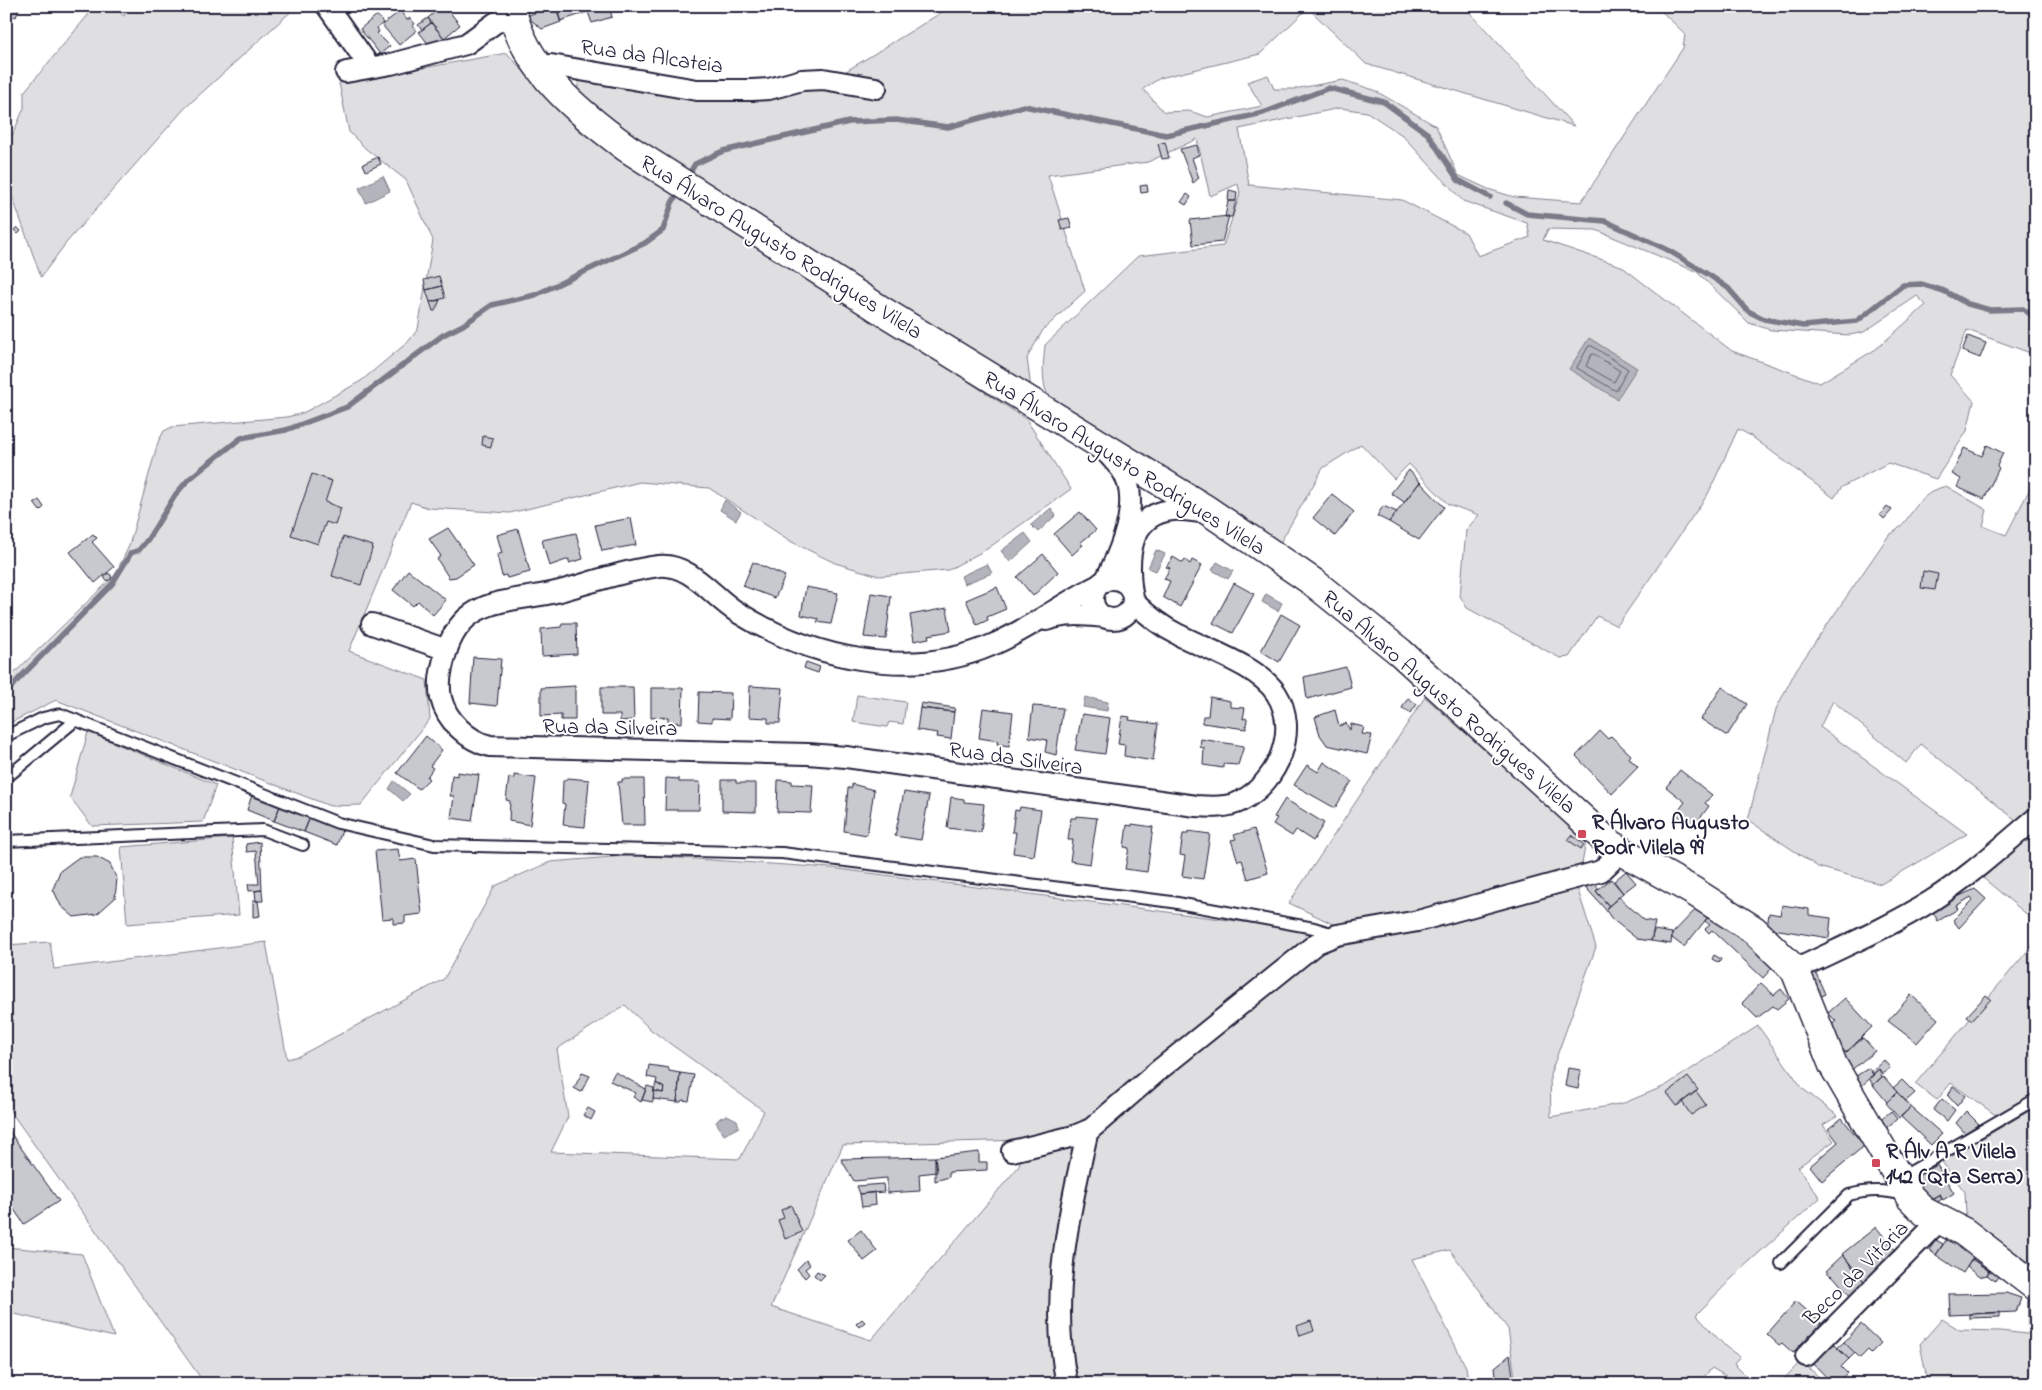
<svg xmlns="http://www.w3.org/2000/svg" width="2042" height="1390" viewBox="0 0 2042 1390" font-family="'Indie Flower',sans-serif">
<rect width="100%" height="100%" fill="#fff"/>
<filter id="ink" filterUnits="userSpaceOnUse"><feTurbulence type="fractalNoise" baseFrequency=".02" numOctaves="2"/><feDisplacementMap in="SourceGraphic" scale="10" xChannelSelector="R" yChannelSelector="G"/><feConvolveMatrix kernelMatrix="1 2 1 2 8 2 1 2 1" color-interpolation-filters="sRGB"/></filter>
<g filter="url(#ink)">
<path fill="#dfdfe2" stroke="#80808e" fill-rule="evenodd" d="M100 6H112L124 16 128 6H297L185 108 66 243 41 277 6 179V150L24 108V92L93 9Z
M952 6H1464L1574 126 1366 64 1308 8 1260 54 1160 78 1143 89 1164 112 1189 111 1208 117 1262 106 1247 82 1268 75 1274 89H1294L1343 80 1374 90 1436 126 1458 175 1488 189 1514 197 1581 202 1683 48 1685 34 1656 6H2036V355L1967 330 1950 375 1974 401 1967 431 1936 479 1888 463 1842 487 1834 498 1751 436 1738 429 1708 494 1617 626 1597 616 1569 657 1560 658 1467 608 1460 596 1466 530 1479 515 1448 504 1409 464 1394 479 1361 444 1323 468 1280 543 1053 405C1040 387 1043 366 1045 345L1138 256 1223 246 1240 194 1238 184 1210 196 1197 139 1148 162 1048 175 1085 291 1043 330 1027 358 1031 389 863 286 584 103 577 90 579 81 720 99 817 89ZM1340 108 1367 112 1402 135 1463 201 1527 223 1530 237 1478 256 1466 233 1402 200 1249 185 1239 129ZM1548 229 1596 230 1697 272 1749 323 1771 330 1850 335 1864 332 1917 296 1926 305 1876 349 1820 383 1732 351 1621 266 1543 240Z
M507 53 558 110 583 134 742 234 1026 419 1071 489 987 549 948 570 879 576 835 563 792 542 709 488 640 482 510 513 429 508 411 502 349 651 427 680 430 719 361 805 330 806 56 700 6 725V681L115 575 129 546 158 442 164 431 172 427 287 417 303 413 361 381 408 342 418 329 433 240 406 180 366 149 349 132 339 83Z
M2036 477V803L2017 821 1921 744 1906 763 1833 701 1820 727 1967 834 1881 884 1818 867 1748 820 1776 709 1796 670 1889 535C1913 523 1912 495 1946 486L1987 510 1983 526 2006 535Z
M857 695 906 702 903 724 889 722 887 727 853 722Z
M1425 697 1586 841 1581 870 1380 924 1335 925 1289 903Z
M88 732 216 785 203 822 92 826 70 797Z
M2036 831V922L1983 878Z
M232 838 239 915 127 924 121 847Z
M636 855 831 868 1305 930 1307 938 1246 989 1318 950 1576 884 1596 947 1550 1075 1551 1117 1624 1103 1665 1086 1758 1026 1803 1089 1838 1116 1823 1125 1834 1141 1798 1167 1820 1198 1741 1269 1696 1315 1726 1347 1740 1357 1734 1364 1754 1384H1739L1712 1368 1697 1384H1516L1508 1329 1450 1250 1412 1259 1466 1367 1469 1384H205L6 1105V945L50 942 54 969 266 942 287 1059 299 1056 444 979 495 886 550 862ZM625 1005 651 1030 764 1111 740 1159 551 1152 568 1117 557 1049ZM1024 1140 1019 1166 871 1340 771 1307 843 1145Z
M2036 941V1094L1997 1116 1951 1083 1937 1100 1915 1084Z
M2036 1107V1273L1961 1220 1966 1214 1965 1192 1942 1162Z
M6 1247 82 1254 114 1337 6 1312Z
M1942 1319 1960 1330 2000 1331 2036 1335V1384H1928L1920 1344Z
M1801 1361 1827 1384H1779Z"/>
<path fill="#b4b4bc" stroke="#7a7a88" d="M383 176 390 191 366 203 359 188Z
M1589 338 1637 368 1617 399 1569 369Z
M725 500 741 512 736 520 720 510Z
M1051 508 1056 515 1038 532 1031 525Z
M1025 533 1032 542 1010 562 1001 551Z
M1156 550 1165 554 1156 571 1148 568Z
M1217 562 1233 571 1228 579 1212 570Z
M987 564 992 573 964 584 961 576Z
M1266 594 1282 603 1278 611 1262 602Z
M1085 697 1108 702 1107 711 1083 707Z
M394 781 410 794 403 801 389 789Z
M727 1115 737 1120 739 1127 724 1135 716 1122 720 1118Z"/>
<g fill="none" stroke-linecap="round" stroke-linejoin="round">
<path stroke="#5c5c6f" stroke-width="1" d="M1589 346H1592L1628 369 1616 391 1577 368Z
M1594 354 1620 371 1614 382 1586 366 1591 355Z"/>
<path stroke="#7a7a88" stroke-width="5.5" d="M686 179 695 164 723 151 849 122 896 120 948 127 1024 106 1166 135 1263 113 1329 88 1384 102 1428 134 1458 180 1490 197
M1506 203 1527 214 1605 221 1666 249 1709 275 1728 288 1748 311 1764 319 1803 326 1857 321 1903 285 1921 284 1944 291 1968 304 1990 310 2023 309 2033 316 2036 324
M6 692 112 584 131 553 139 550 148 539 176 494 188 480 219 455 241 438 286 430 347 407 443 335 463 325 492 305 535 295 645 243 663 230 672 203 679 191"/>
</g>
<path fill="#c8c8cf" stroke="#22223b" d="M6 6H20L16 17 6 13Z
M376 6H388L379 13 374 8Z
M436 6H445L460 25 444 38 428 18 436 11 434 8Z
M545 6H556L561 22 542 29 526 16 546 9Z
M556 6H609L612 17 592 23 588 12 560 21Z
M704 6H729L730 8 704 9Z
M400 11 407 20 410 18 415 24 412 26 416 31 399 45 382 25Z
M377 15 383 23 377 28 379 32 377 33 390 46 380 54 360 29Z
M428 18 431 23 422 30 418 25Z
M431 23 444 38 446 40 429 45 419 32Z
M1165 142 1169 158 1162 159 1158 144Z
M1197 145 1199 155 1192 158 1199 178 1193 183 1180 149Z
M378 157 381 164 366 171 363 164Z
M1147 185 1148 192 1141 193 1140 186Z
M1229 190 1237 192 1236 201H1228Z
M1187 194 1191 197 1186 205 1181 202Z
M1228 201H1236L1232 217H1225Z
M1229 216 1222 242 1193 245 1190 220Z
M1069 218 1072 228 1062 230 1059 220Z
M17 227 21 231 18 234 14 230Z
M439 276 442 286 426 290 424 280Z
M442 286 445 298 430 302 426 290Z
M440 300 435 311H433L430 302Z
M1968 336 1986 343 1980 358 1962 351Z
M483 436 493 438 491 447 482 445Z
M1987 445 2003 453 1997 466 1999 468 1984 499 1957 487 1961 479 1952 474 1964 448 1982 456Z
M1409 470 1420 482 1404 502 1391 493Z
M312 474 332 481 325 502 341 508 335 525 326 522 318 544 291 535Z
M1420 482 1444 507 1419 540 1389 522Z
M1332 494 1354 512 1335 536 1313 518Z
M39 500 44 507 40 511 34 503Z
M1383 506 1397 512 1389 522 1377 516Z
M1887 506 1892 510 1884 519 1880 515Z
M1080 512 1096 530 1080 543 1083 545 1072 555 1054 534Z
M631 518 636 545 602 551 595 525Z
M448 528 474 565 456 577 449 578 437 559 441 556 429 539Z
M518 529 530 572 507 578 506 575 502 576 497 555 502 553 497 535Z
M576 533 583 559 569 563V559L549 566 542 540Z
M93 534 97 538 92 542 114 567 95 583 70 552Z
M343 537 373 546 361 585 332 576Z
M1043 554 1058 572 1033 596 1017 577Z
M1173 557 1183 563 1185 560 1190 564 1192 560 1202 565 1180 607 1163 597 1170 581 1164 579 1170 568 1166 567Z
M753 562 785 576 775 598 743 586Z
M408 570 446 600 433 615 418 601 413 606 393 590Z
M1923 571 1938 574 1935 590 1921 588Z
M104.5 577a3.5 3.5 0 1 1 7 0a3.5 3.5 0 1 1-7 0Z
M1234 583 1254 594 1233 633 1213 623Z
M806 587 838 593 831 624 817 622 819 619 801 615Z
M997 587 1006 609 987 617 988 620 977 625 966 600Z
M871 593 891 596 886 639 864 637Z
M947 608 951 631 928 635 929 638 914 641 910 615Z
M1281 614 1300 625 1279 662 1261 651Z
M562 623H576L577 654 542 656 541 629 561 627Z
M473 657 501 659 497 706 470 703Z
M806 662 820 667 818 673 804 668Z
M1346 667 1351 687 1307 699 1304 677Z
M575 686V720H561V715L541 716V688Z
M750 686 783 688 780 723H768V718L749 717Z
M601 687H633L634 720 620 721V715H601Z
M1722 687 1747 704 1727 736 1701 719Z
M651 688H683L682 723 668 722V717L651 718Z
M699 692 731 693 730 719 712 718V722L698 721Z
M1210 697 1230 701V707L1245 708 1243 719 1247 718 1246 729 1202 723 1203 716H1208Z
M1408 698 1417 704 1411 713 1402 708Z
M921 703 955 708 954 712 920 708Z
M1033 706 1063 708 1056 755 1045 752 1047 740 1029 737Z
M920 708 954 712 951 739 937 737 938 733 917 730Z
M983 708 1013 712 1009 746 997 744 998 741 979 738Z
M1335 710 1339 726 1346 723 1350 730 1351 724 1364 727 1362 734 1372 735 1367 754 1327 745 1320 735 1315 717Z
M1082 714 1110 718 1105 754 1075 750Z
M1122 716 1130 717 1129 720 1158 724 1153 761 1124 756 1125 745 1118 744Z
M1600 731 1608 739 1611 736 1631 755 1629 758 1638 767 1612 794 1576 756Z
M426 736 442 750 430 766 433 768 427 777 429 779 419 789 397 773Z
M1201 739 1244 746 1238 765 1223 764V768L1203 765 1204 748 1200 747Z
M1324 762 1352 781 1335 808 1294 785 1307 765 1318 772Z
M1680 770 1712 795 1705 803 1709 806 1693 828 1676 814 1685 802 1666 787Z
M457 772 479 775 472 821 451 818 454 796H450L452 775 457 776Z
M514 775 536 778 530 825 509 821 510 801 506 800 509 777 514 779Z
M568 778 589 780 585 827 563 825 565 804 562 803 563 781Z
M666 778 679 779V782H700L699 810H665Z
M622 779H644L645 825H622L618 782H622Z
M722 780H736V783H756V812L722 811Z
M778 780 792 781V784L813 785 811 813 777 812Z
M852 784 874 790 867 835 844 831 848 788H852Z
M904 792 929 796 921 840 895 836Z
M252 795 280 806 274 821 247 810Z
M951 797 964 799V802L984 804 981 832 947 828Z
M1285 799 1324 823 1313 841 1296 830 1292 836 1273 824 1277 818 1274 817Z
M280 806 310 817 304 832 274 821Z
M1020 807 1041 810 1034 856 1013 853 1016 832H1012L1015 810 1019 811Z
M1076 816 1097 818 1090 864 1070 861 1073 840H1068L1071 818H1076Z
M310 817 342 830 337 845 304 832Z
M1132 824 1153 827 1147 872 1125 869 1129 848 1124 847 1127 825 1132 826Z
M1254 829 1268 873 1248 879 1242 860 1238 861 1231 840 1236 839 1234 835Z
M1188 831 1210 834 1203 879 1182 876 1185 856 1180 855 1183 834H1188Z
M1572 835 1584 844 1581 849 1568 840Z
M260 842 262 890 249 891 248 884H259L256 851 247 852 246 844Z
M398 849 400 861 416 859 422 914 405 916V923L393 924V918L382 919 375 851Z
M79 857H97L110 864 117 879 115 898 97 914 74 917 61 906 53 889 60 871Z
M1626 871 1636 883 1623 893 1614 881Z
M1590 877 1599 889 1596 891 1609 906 1605 909 1579 880Z
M1611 879 1623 893 1609 906 1596 891Z
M1975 889 1986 899 1959 928 1953 920 1973 900 1971 897 1956 906 1958 909 1938 921 1931 909Z
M262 890 263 901H256L255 891Z
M1619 897 1644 920 1655 922 1651 941 1637 939 1612 919 1605 909Z
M253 900 258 901 260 916 253 917Z
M1782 905 1809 909V915L1831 918 1829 938 1767 928 1769 913 1780 915Z
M1697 908 1708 917 1684 947 1672 938V934Z
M1713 910 1778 961 1763 978 1712 930 1709 933 1705 929 1710 925 1705 921Z
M1654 930 1672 933 1671 944 1651 941Z
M1714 955 1721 959 1719 963 1712 959Z
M1815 971 1825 994 1815 999 1805 976Z
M1761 983 1774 995 1781 989 1789 999 1777 1009 1773 1006 1757 1018 1742 1003Z
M1911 995 1938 1019 1917 1043 1888 1021Z
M1986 995 1991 999 1972 1020 1967 1016Z
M1845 998 1872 1027 1846 1053 1826 1030 1836 1021 1828 1013Z
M1863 1038 1875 1051 1850 1071 1840 1057Z
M1884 1060 1890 1068 1883 1074 1879 1069 1873 1074 1871 1072Z
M649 1065 669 1068V1071L680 1073 677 1102 653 1099 654 1091 663 1093 664 1088 656 1083 657 1079 647 1077Z
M1568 1068 1581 1070 1578 1089 1565 1086Z
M1869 1068 1874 1075 1858 1089 1851 1079Z
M1879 1069 1882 1077 1873 1085 1869 1078Z
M615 1072 646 1089 641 1102 633 1097 636 1093 610 1081Z
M582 1073 590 1076 581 1092 574 1088Z
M680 1073 694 1075 689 1101 682 1100 681 1102H677Z
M1883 1076 1897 1092 1887 1102 1873 1085Z
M1688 1077 1698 1090 1677 1106 1667 1093Z
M1902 1080 1915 1093 1906 1101 1893 1088Z
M656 1083 664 1088 663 1093 654 1091Z
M647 1086 654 1088 653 1102 642 1100Z
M1953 1086 1965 1096 1957 1106 1948 1096Z
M1696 1091 1706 1105 1691 1115 1682 1102Z
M1897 1092 1911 1107 1899 1118 1886 1103Z
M1942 1099 1955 1110 1947 1121 1933 1110Z
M1911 1107 1942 1134 1931 1145 1901 1117Z
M588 1108 595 1112 591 1120 583 1115Z
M1891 1111 1897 1119 1885 1129 1878 1122Z
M1966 1111 1979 1124 1965 1133 1956 1123Z
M1842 1118 1864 1146 1822 1181 1810 1166 1838 1142 1828 1129Z
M9 1131 59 1201 24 1224 6 1198V1133Z
M979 1152V1162H987V1170L949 1172V1177L935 1181V1157Z
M935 1157 937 1172 919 1174 920 1191 887 1193V1178L854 1181 841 1159Z
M1937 1165 1954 1193 1943 1200 1940 1194 1927 1201 1913 1179Z
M883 1184 884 1192 860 1194 857 1186Z
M875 1192 876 1205 862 1207 860 1194Z
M1940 1194 1942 1199 1934 1204 1932 1199Z
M791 1205 802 1232 785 1239 778 1220 784 1218 781 1210Z
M1876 1227 1895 1250 1866 1284 1842 1254Z
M861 1230 877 1251 864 1261 848 1240Z
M1951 1233 1977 1252 1963 1273 1936 1255Z
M1936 1240 1943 1244 1936 1255 1929 1250Z
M1977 1252 1994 1264 1989 1271 1972 1259Z
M1843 1255 1866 1284 1852 1298 1832 1275 1831 1276 1826 1271Z
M1972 1259 1989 1271 1987 1275 1979 1277 1967 1267Z
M806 1260 810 1265 805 1269 809 1274 805 1278 797 1269Z
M1994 1264 2001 1272 1995 1281 1987 1275Z
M817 1271 825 1275 820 1280 814 1275Z
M2006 1293 2021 1298 2016 1312 1950 1315 1949 1294Z
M1796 1301 1821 1323 1812 1336 1810 1334 1793 1353 1782 1343 1779 1345 1767 1334Z
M2028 1301 2036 1305V1335H2031V1328L2028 1329Z
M2000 1312V1317L1969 1318V1314Z
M862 1319 865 1322 859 1327 856 1324Z
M1311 1321 1314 1331 1300 1336 1297 1326Z
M1861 1324 1881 1343 1871 1353 1868 1350 1860 1358 1844 1342Z
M1829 1339 1849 1359 1841 1367 1847 1373 1836 1384H1833L1809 1359Z
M1844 1342 1855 1353 1849 1359 1837 1348Z
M1510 1355 1514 1383 1497 1384 1495 1367Z"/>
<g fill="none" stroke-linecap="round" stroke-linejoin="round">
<defs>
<path id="lane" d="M6 736 43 718 60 714 338 823 434 845 782 853 1172 902 1314 928 1334 934
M6 778 76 720
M6 841 263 830 303 845
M1900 1178 2036 1099
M1781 1263 1849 1195C1867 1190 1884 1189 1902 1195"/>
<path id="street" d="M327 6 370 67
M540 66 551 65 697 90H752L769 89 802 80 823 79 876 88
M346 72 391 64 466 44 495 23 513 14
M1093 599a20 20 0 1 1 40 0a20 20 0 1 1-40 0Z
M1105 581C1120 552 1143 500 1121 469 1117 464 1112 459 1108 454
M1099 585C1062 603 1030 629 992 645 910 681 810 658 737 612 713 597 690 563 659 566 626 570 592 582 560 591 509 604 462 594 445 656 441 670 438 683 441 698 446 720 468 741 490 746L808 754 846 757 1196 806C1211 807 1228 808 1241 801 1278 782 1300 730 1276 693 1258 666 1208 650 1179 635 1162 627 1146 614 1133 601
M1132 594C1127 559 1128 514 1173 510 1184 509 1197 512 1208 513
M1046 620C1065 613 1084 615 1104 617
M372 624 447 650
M1795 970C1840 948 1888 928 1931 901 1969 877 2002 846 2036 818
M1012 1151 1074 1136 1091 1129 1159 1070 1317 943 1337 935 1418 921 1601 871 1622 851
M1806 1356 1939 1221
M1067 1384C1049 1300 1069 1212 1088 1130"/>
<path id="secondary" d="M511 6C523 68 579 113 627 148L881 310 1207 510 1313 582 1400 652 1611 845 1693 891 1754 930 1795 970 1833 1065 1910 1197 1925 1212 1964 1232 2036 1287"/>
</defs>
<use href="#lane" stroke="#22223b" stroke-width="14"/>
<use href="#street" stroke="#22223b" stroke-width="24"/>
<use href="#secondary" stroke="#22223b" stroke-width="31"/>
<use href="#lane" stroke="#fff" stroke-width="10"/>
<use href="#street" stroke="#fff" stroke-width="20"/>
<use href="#secondary" stroke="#fff" stroke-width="28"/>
</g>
</g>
<g fill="#d1495b" stroke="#fff" stroke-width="2">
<rect x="1577" y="829" width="10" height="10" rx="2.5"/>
<rect x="1871" y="1158" width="10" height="10" rx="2.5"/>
</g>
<g text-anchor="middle" stroke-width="4" stroke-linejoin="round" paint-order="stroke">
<g font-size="22" fill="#22223b" stroke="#fff">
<text transform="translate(652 55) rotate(8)" y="8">Rua da Alcateia</text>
<text transform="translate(782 246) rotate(32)" y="8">Rua Álvaro Augusto Rodrigues Vilela</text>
<text transform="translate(1125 462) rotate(32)" y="8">Rua Álvaro Augusto Rodrigues Vilela</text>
<text transform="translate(1450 701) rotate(41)" y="8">Rua Álvaro Augusto Rodrigues Vilela</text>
<text transform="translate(610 726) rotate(1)" y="8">Rua da Silveira</text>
<text transform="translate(1016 757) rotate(8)" y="8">Rua da Silveira</text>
<text transform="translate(1855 1272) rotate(-45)" y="8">Beco da Vitória</text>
</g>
<g font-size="22" font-weight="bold" fill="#22223b" stroke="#fff" text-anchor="start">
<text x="1592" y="829">R Álvaro Augusto<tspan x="1592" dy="25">Rodr Vilela 99</tspan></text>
<text x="1886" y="1158">R Álv A R Vilela<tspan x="1886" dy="25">142 (Qta Serra)</tspan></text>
</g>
</g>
<rect width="2042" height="1390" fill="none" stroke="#fff" stroke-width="25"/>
<rect x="12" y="12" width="2017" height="1365" fill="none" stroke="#22223b" stroke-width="2" filter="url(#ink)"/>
</svg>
